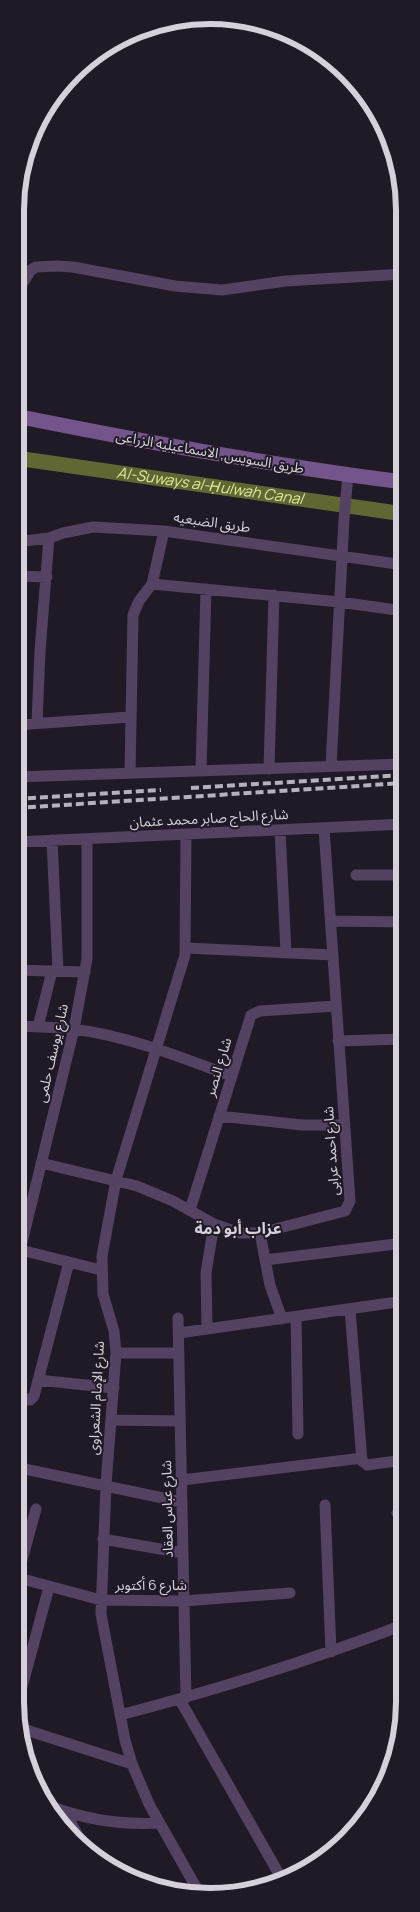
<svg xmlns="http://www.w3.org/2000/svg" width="420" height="1912" viewBox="0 0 420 1912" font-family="Manrope,'Noto Sans Arabic',sans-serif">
<rect width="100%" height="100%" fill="#201926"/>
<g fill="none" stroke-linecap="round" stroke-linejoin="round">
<path stroke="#626633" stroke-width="15" id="s1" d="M16 458 404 514"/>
<path stroke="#544263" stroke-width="11" d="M17 292 31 270 36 267 56 266 73 267 175 286 222 290 286 281 404 274
M16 542 49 538 63 533 93 527 164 531 404 565
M16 576 47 577
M152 584 339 602 404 611
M37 723 40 651 49 538
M16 725 130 717
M331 766 344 519 348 475
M269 769 274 595
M201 771 206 589
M130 773 133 615 139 601 152 584 164 531
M16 777 404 764
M280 830 286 952
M186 834 185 955 116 1180 102 1256 103 1294 114 1331 116 1353 106 1485 101 1614 125 1740 132 1764 149 1804 201 1896
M52 840 58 971
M16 842 404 824
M356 875H404
M331 921 404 922
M186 948 333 955
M16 970 85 972
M16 1026C35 1027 54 1027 73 1029 128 1036 180 1057 231 1076
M38 1027 52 971
M338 1041 404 1039
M219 1116 302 1125H345
M41 1163 137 1186 173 1201 214 1224 240 1233H260L345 1211 350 1201 324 828
M190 1210 251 1015 260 1011 336 1006
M260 1233 270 1285 282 1319
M21 1250 101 1270
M265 1260 404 1243
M15 1271 74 1029 87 959V839
M350 1309 362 1461 367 1465 404 1460
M296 1317 298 1434
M178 1318 186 1698
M207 1329 206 1273 214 1224
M179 1333 404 1301
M116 1353H179
M38 1380 114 1388
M15 1397 30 1400 34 1396 69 1262
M111 1420 180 1421
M15 1467 182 1502
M182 1480 362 1458
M325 1505 331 1652
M397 1513 404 1512
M103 1539 183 1553
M15 1577 101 1600 184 1601 290 1593
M17 1578 36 1509
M180 1700 283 1881
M16 1709 49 1587
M120 1715C216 1690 311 1660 403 1625
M20 1728 132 1764
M50 1806C86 1820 121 1825 159 1823
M65 1812 86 1850"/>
<path stroke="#74558b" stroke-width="15" d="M16 416C145 442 274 466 404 482"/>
<path stroke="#b6b1bb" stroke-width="4" stroke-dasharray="8 4" stroke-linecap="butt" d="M191 788 404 775
M16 799 161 790
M16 808 404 783"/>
</g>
<g text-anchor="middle" stroke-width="4" stroke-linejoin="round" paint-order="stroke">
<g font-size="14" fill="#d5d0d9" stroke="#201926">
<text transform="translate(210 452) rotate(10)" y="5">طريق السويس, الاسماعيليه الزراعى</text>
<text transform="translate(212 522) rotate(8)" y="5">طريق الضبعيه</text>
<text transform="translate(209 818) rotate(-3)" y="5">شارع الحاج صابر محمد عثمان</text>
<text transform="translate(52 1053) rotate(-77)" y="5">شارع يوسف حلمى</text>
<text transform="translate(218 1067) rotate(-73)" y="5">شارع النصر</text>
<text transform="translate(331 1151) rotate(-94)" y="5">شارع احمد عرابى</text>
<text transform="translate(96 1398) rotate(-87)" y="5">شارع الإمام الشعراوى</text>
<text transform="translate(167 1509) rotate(-91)" y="5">شارع عباس العقاد</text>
<text x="151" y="1590">شارع 6 أكتوبر</text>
</g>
<g font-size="15" font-style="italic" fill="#e1e898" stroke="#201926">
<text dy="5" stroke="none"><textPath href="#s1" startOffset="196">Al-Suways al-Ḥulwah Canal</textPath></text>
</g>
<g font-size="16" font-weight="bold" fill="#d5d0d9" stroke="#201926">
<text x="238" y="1234">عزاب أبو دمة</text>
</g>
</g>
<path d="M0 0H420V1912H0ZM210 24H210A186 186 0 0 1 396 210V1702A186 186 0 0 1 210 1888H210A186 186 0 0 1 24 1702V210A186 186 0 0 1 210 24Z" fill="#201926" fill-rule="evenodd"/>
<path fill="none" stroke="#d5d0d9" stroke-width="6" d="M210 24H210A186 186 0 0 1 396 210V1702A186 186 0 0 1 210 1888H210A186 186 0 0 1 24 1702V210A186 186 0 0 1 210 24Z"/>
</svg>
